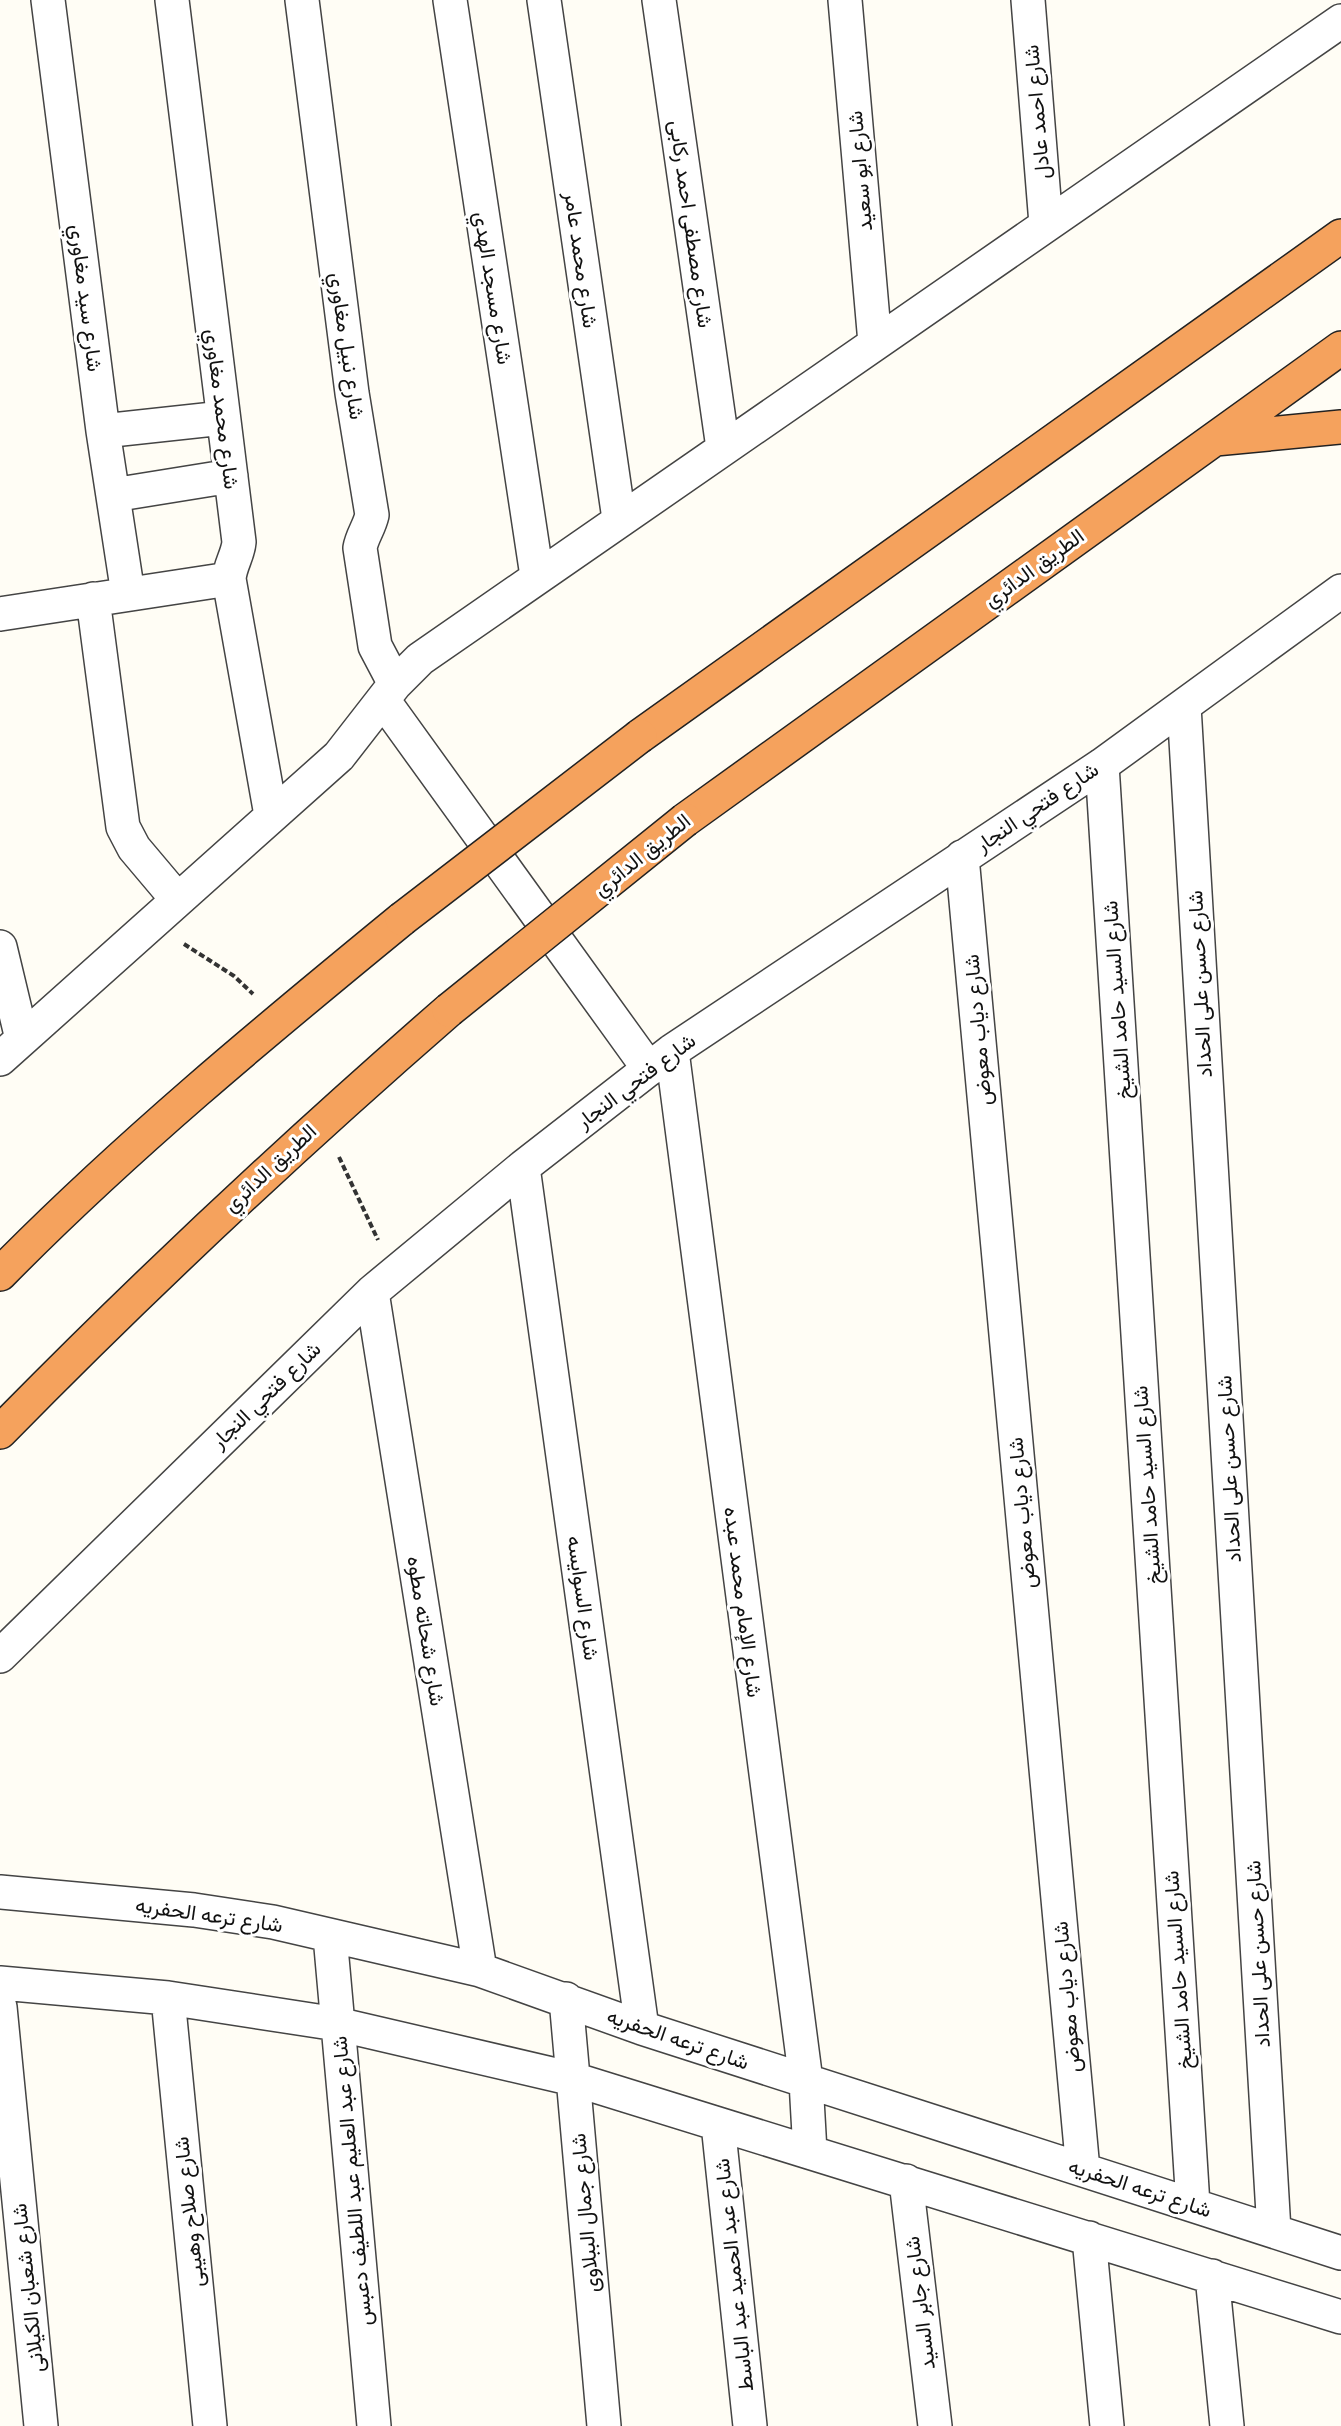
<svg xmlns="http://www.w3.org/2000/svg" width="1341" height="2426" viewBox="0 0 1341 2426" font-family="Spectral,Vazirmatn,serif">
<rect width="100%" height="100%" fill="#fffdf5"/>
<g fill="none" stroke-linecap="round" stroke-linejoin="round">
<defs>
<path id="minor" d="M48 0 103 431 128 594
M172 0 239 542C238 555 230 565 229 579L271 815
M302 0 352 393 372 515C369 528 362 536 360 548L375 646 395 684
M450 0 537 576
M544 0 619 519
M659 0 723 448
M845 0 875 343
M1028 0 1046 224
M103 431 223 418
M113 495 231 476
M93 599 123 827 134 848 177 899
M0 614 229 579
M383 700 649 1069
M1184 706 1274 2231
M1102 765 1193 2205
M962 857 1083 2170
M0 947 22 1039
M672 1051 806 2081 810 2152
M0 1059 339 756 395 684 420 659 1341 21
M523 1167 642 2028
M372 1292 480 1970
M0 1656 372 1292 523 1167 672 1051 1102 765 1341 591
M0 1892 194 1910 273 1922 480 1970 642 2028 1341 2253
M330 1936 374 2426
M0 1983 168 1998 337 2024 573 2079 1341 2317
M168 1998 210 2426
M566 1999 604 2426
M0 2007 41 2426
M718 2124 750 2426
M906 2181 935 2426
M1089 2238 1107 2426
M1212 2276 1227 2426"/>
<path id="highway" d="M1215 439 1341 427
M640 736 1341 236
M685 820 1341 348
M0 1274C125 1147 264 1032 402 919
M0 1432C144 1285 294 1145 449 1010"/>
</defs>
<use href="#minor" stroke="#444" stroke-width="36"/>
<use href="#highway" stroke="#222" stroke-width="36"/>
<path stroke="#333" stroke-width="4" stroke-dasharray="6 3" stroke-linecap="butt" d="M184 944 234 976 253 994
M339 1157 378 1240"/>
<use href="#minor" stroke="#fff" stroke-width="33"/>
<use href="#highway" stroke="#f5a25d" stroke-width="33"/>
<defs>
<path id="highway-bridge" d="M402 919 640 736
M449 1010 685 820"/>
</defs>
<use href="#highway-bridge" stroke="#222" stroke-width="36" stroke-linecap="butt"/>
<use href="#highway-bridge" stroke="#f5a25d" stroke-width="33"/>
</g>
<g text-anchor="middle" stroke-width="6" stroke-linejoin="round" paint-order="stroke">
<g font-size="21" fill="#111" stroke="#fff">
<text transform="translate(1037 112) rotate(-95)" y="7">شارع احمد عادل</text>
<text transform="translate(860 171) rotate(-95)" y="7">شارع ابو سعيد</text>
<text transform="translate(691 224) rotate(82)" y="7">شارع مصطفى احمد ركابى</text>
<text transform="translate(581 260) rotate(82)" y="7">شارع محمد عامر</text>
<text transform="translate(493 288) rotate(81)" y="7">شارع مسجد الهدي</text>
<text transform="translate(86 298) rotate(83)" y="7">شارع سيد مغاوري</text>
<text transform="translate(347 346) rotate(82)" y="7">شارع نبيل مغاوري</text>
<text transform="translate(222 409) rotate(83)" y="7">شارع محمد مغاوري</text>
<text transform="translate(1034 568) rotate(-36)" y="7">الطريق الدائري</text>
<text transform="translate(1037 807) rotate(-34)" y="7">شارع فتحي النجار</text>
<text transform="translate(642 855) rotate(-39)" y="7">الطريق الدائري</text>
<text transform="translate(1200 984) rotate(-93)" y="7">شارع حسن على الحداد</text>
<text transform="translate(1117 1000) rotate(-94)" y="7">شارع السيد حامد الشيخ</text>
<text transform="translate(978 1030) rotate(-95)" y="7">شارع دياب معوض</text>
<text transform="translate(636 1081) rotate(-37)" y="7">شارع فتحي النجار</text>
<text transform="translate(270 1168) rotate(-43)" y="7">الطريق الدائري</text>
<text transform="translate(266 1395) rotate(-44)" y="7">شارع فتحي النجار</text>
<text transform="translate(1229 1469) rotate(-93)" y="7">شارع حسن على الحداد</text>
<text transform="translate(1147 1485) rotate(-94)" y="7">شارع السيد حامد الشيخ</text>
<text transform="translate(1022 1513) rotate(-95)" y="7">شارع دياب معوض</text>
<text transform="translate(583 1598) rotate(82)" y="7">شارع السوايسه</text>
<text transform="translate(743 1602) rotate(83)" y="7">شارع الإمام محمد عبده</text>
<text transform="translate(426 1631) rotate(81)" y="7">شارع شحاته مطوه</text>
<text transform="translate(209 1915) rotate(8)" y="7">شارع ترعه الحفريه</text>
<text transform="translate(1258 1954) rotate(-93)" y="7">شارع حسن على الحداد</text>
<text transform="translate(1178 1970) rotate(-94)" y="7">شارع السيد حامد الشيخ</text>
<text transform="translate(1067 1997) rotate(-95)" y="7">شارع دياب معوض</text>
<text transform="translate(678 2039) rotate(19)" y="7">شارع ترعه الحفريه</text>
<text transform="translate(352 2181) rotate(-95)" y="7">شارع عبد العليم عبد اللطيف دعبس</text>
<text transform="translate(1140 2188) rotate(18)" y="7">شارع ترعه الحفريه</text>
<text transform="translate(189 2212) rotate(-96)" y="7">شارع صلاح وهيبى</text>
<text transform="translate(585 2213) rotate(-95)" y="7">شارع جمال الببلاوى</text>
<text transform="translate(734 2275) rotate(-96)" y="7">شارع عبد الحميد عبد الباسط</text>
<text transform="translate(28 2288) rotate(-96)" y="7">شارع شعبان الكيلانى</text>
<text transform="translate(920 2303) rotate(-97)" y="7">شارع جابر السيد</text>
</g>
</g>
</svg>
